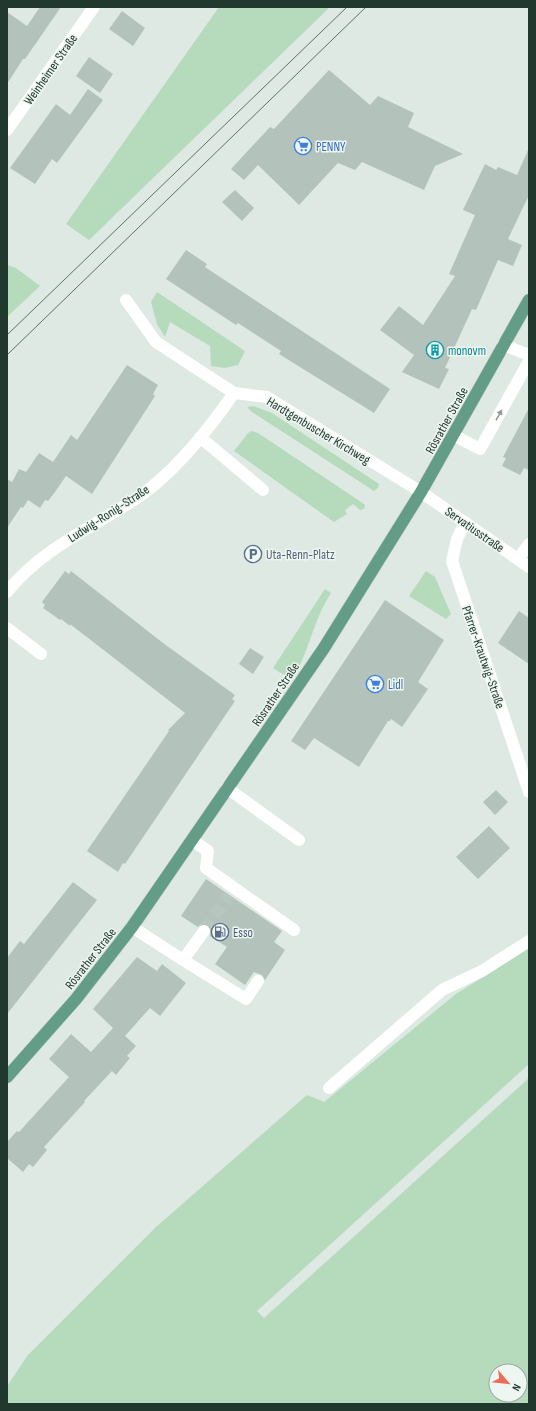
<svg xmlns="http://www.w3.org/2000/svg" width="536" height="1411" viewBox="0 0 536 1411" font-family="'Sofia Sans Condensed',sans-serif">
<rect width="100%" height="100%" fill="#dde9e2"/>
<path fill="#b6dabc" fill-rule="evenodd" d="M219 7H330L89 240 66 224Z
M7 265 16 268 40 286 7 317Z
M157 292 245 351 238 365 225 368 211 366 210 346 170 322 165 337 157 324 151 302Z
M253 406 272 413 379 484 378 488 374 491 252 412 247 407Z
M252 431 258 433 361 502 365 505 364 509 360 510 353 504 345 510 347 514 334 522 234 451 248 433Z
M426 571 435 577 451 614 446 619 409 596Z
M325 589 331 593C313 620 309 653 292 680L273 668Z
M529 948V1064L257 1311 264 1318 529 1078V1404H7V1386L28 1355 156 1227 307 1095 324 1102 456 994ZM496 1371H520V1395H496Z"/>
<path fill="#b3c3bb" d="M40 7H61L25 59H23L7 84V12L27 26Z
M122 11 145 28 133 46 109 29Z
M89 57 113 74 100 93 76 76Z
M329 70 370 105 378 96 414 113 408 127 463 154 435 166 424 190 362 162 355 170 338 163 299 205 258 165 244 180 231 169 270 127 274 129Z
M88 89 103 100 57 163 52 159 35 184 10 168 56 104 70 115Z
M529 148V195L508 239 522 245 513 266 498 260 476 310 472 309 445 368 449 369 439 389 402 372 414 355 380 330 399 306 423 325 455 276 449 274 475 215 463 210 485 164 496 170 498 167 517 175Z
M235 190 254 208 242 221 222 202Z
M186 250 207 264 205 267 226 281 390 389 374 413 279 354 281 351 238 323 236 325 166 279Z
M127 365 158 385 153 394 155 396 92 494 66 476 55 492 48 501 45 500 40 508 28 500 23 508 21 507 7 528V479L12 482 19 469 26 472 39 453 53 462 71 435 77 440Z
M529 408V470L524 468 520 475 502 466 506 458 503 457Z
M65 571 69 574 71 571 163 643 235 695 232 699 235 701 125 864 123 863 118 872 87 851 169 731 168 730 185 713 70 624V626L61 619 60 620 43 608 45 605 42 602Z
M385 600 444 640 418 682 428 689 402 727 391 719 390 721H388L359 767 314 738 305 750 291 741Z
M519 611 529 618V664L498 643Z
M250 648 264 657 253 674 239 664Z
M496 790 508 802 495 815 483 802Z
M489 826 510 848 478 879 456 857Z
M206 879 282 931 274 942 285 950 265 980 262 975 254 972 245 985 215 964 227 947 210 936 211 928 208 925 201 924 198 927 181 916Z
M73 882 97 900 7 1014V958L20 941 24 944Z
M137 957 157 971 162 964 186 983 160 1016 150 1008 125 1036 136 1046 127 1056 130 1058 116 1075 112 1071 84 1101 85 1102 44 1147 47 1150 33 1167 29 1164 23 1172 7 1158V1142L17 1131 19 1132 69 1077 49 1059 71 1034 91 1052 113 1028 93 1009Z"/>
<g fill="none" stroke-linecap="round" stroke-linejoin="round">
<path stroke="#b7c6be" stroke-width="12" stroke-dasharray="12 6" stroke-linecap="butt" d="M204 931 229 895"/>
<defs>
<path id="major" d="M7 1077 76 999 132 927 324 648 421 492 529 300"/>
</defs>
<use href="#major" stroke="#bcc3c0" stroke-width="13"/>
<path stroke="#fff" stroke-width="12" d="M7 130 94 7
M126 300 156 342 234 393 267 397 421 492 529 567
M503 345 529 355
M453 435 480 449 529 361
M200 437 263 490
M465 522 457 539 452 561 529 792
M518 559 529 544
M7 592C42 548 92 528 137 498 174 473 209 429 234 393
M7 628 41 654
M227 788 299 840
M192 840 208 851 206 868 294 930
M132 927 183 960 204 931
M183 960 246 999 258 981
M329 1088 442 990 482 971 529 941"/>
<use href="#major" stroke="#639d88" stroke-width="12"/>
<path stroke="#5a746a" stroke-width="1" d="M7 335 347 7
M7 355 366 7"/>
</g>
<defs><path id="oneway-solid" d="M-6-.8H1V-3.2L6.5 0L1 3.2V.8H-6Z"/></defs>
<use fill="#909c96" href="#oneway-solid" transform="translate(499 415) rotate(-61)"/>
<defs>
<symbol id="supermarket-ring" viewBox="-11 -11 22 22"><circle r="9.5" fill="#eef6f1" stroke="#3f7fe0" stroke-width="1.5"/><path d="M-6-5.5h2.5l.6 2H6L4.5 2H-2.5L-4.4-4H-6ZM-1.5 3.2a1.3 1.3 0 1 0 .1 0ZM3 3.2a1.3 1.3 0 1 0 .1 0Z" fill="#3f7fe0"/></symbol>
<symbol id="building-ring" viewBox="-11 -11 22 22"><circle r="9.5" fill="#eef6f1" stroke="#0f9aa8" stroke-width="1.5"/><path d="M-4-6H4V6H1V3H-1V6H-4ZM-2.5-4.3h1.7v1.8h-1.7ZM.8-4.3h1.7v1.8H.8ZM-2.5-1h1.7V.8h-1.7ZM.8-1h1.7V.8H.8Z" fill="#0f9aa8"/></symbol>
<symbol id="parking-ring" viewBox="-11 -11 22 22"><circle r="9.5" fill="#eef6f1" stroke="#5c6f8a" stroke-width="1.5"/><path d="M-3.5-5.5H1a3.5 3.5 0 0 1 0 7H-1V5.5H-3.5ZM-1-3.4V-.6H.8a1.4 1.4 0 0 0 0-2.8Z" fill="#5c6f8a"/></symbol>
<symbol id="fuel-ring" viewBox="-11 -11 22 22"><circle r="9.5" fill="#eef6f1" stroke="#5c6f8a" stroke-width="1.5"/><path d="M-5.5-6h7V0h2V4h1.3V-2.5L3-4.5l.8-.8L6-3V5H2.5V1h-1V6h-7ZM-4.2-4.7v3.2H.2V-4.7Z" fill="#5c6f8a"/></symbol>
</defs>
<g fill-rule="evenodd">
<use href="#supermarket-ring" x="293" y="136" width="20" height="20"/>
<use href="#building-ring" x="425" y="340" width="20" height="20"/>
<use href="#parking-ring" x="243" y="544" width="20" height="20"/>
<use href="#supermarket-ring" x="365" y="674" width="20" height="20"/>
<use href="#fuel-ring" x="210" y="922" width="20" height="20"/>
</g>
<g text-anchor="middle" stroke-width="3" stroke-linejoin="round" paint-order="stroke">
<g font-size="13" fill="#20382e" stroke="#eef6f1">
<text transform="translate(50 69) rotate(-55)" y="5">Weinheimer Straße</text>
<text transform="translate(446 420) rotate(-61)" y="5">Rösrather Straße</text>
<text transform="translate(319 430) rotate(31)" y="5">Hardtgenbuscher Kirchweg</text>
<text transform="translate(108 513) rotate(-33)" y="5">Ludwig-Ronig-Straße</text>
<text transform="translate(475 529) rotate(35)" y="5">Servatiusstraße</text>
<text transform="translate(484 657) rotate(71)" y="5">Pfarrer-Krautwig-Straße</text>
<text transform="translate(275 694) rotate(-56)" y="5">Rösrather Straße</text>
<text transform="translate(90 958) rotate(-52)" y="5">Rösrather Straße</text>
</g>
<g font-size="13" fill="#366cbe" stroke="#eef6f1" text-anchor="start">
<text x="316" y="151">PENNY</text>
<text x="388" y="689">Lidl</text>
</g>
<g font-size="13" fill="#0d838f" stroke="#eef6f1" text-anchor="start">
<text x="448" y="355">monovm</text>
</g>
<g font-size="13" fill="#4e5e75" stroke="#eef6f1" text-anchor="start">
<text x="266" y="559">Uta-Renn-Platz</text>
<text x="233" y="937">Esso</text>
</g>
</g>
<rect width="536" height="1411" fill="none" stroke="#20382e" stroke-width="16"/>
<g transform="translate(508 1383) rotate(118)"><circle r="19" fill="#eef6f1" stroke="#9caaa3"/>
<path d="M0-3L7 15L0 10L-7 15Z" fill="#ed6b57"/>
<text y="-6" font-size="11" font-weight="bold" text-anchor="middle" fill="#20382e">N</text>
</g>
</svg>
